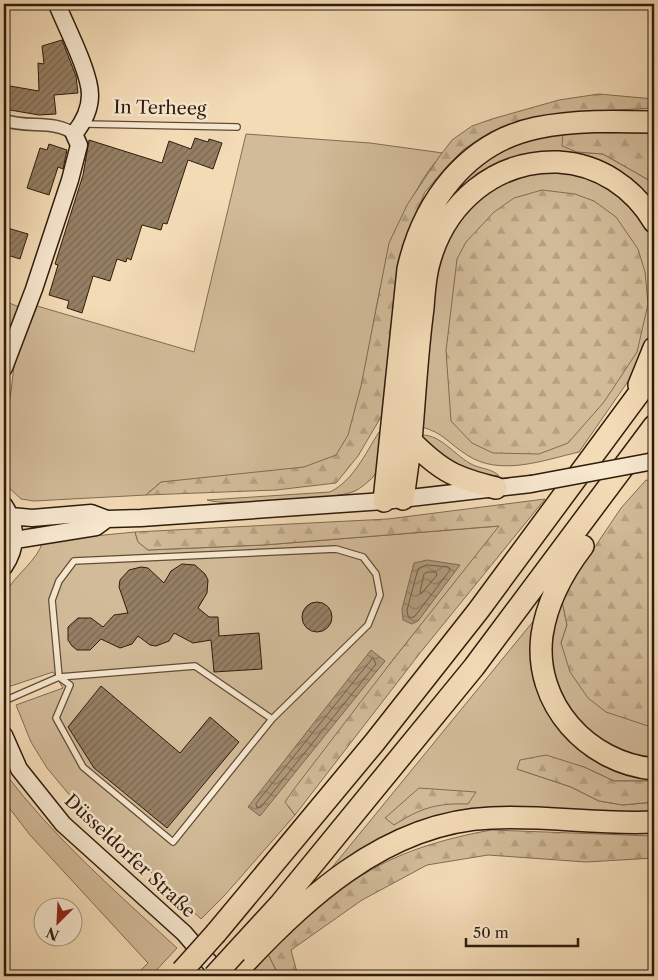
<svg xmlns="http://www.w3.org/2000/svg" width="658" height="980" viewBox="0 0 658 980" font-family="'Libre Caslon Text',serif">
<defs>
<pattern id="forest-firs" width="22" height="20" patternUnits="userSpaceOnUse" patternTransform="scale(1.25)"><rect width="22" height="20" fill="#d2bb99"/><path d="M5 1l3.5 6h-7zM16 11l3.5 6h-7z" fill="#b5a083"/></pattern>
<pattern id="water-waves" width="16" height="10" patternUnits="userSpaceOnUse" patternTransform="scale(1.25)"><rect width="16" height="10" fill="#b09a7c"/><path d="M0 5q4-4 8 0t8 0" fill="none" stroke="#907d64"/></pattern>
<pattern id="building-hatch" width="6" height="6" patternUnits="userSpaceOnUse" patternTransform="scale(1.25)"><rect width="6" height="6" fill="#957f64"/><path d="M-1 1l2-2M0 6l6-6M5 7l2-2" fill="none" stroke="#7a6751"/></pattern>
</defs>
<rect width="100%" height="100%" fill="#f3dbb6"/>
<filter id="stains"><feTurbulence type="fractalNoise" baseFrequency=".004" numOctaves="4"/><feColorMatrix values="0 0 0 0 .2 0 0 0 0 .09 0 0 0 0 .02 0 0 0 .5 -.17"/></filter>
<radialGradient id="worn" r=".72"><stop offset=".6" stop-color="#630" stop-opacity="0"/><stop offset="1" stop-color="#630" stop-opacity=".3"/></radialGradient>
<path fill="#d2bb99" stroke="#806c52" d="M563 132 577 152 603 154 654 183V212L573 160 475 183 411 295 447 193 498 149Z
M246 134 370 143 443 153C411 188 396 233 383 278 373 310 359 439 336 456 309 475 198 479 161 482L146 495 34 501 21 499 4 483V430L11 392 14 365 37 306 194 352Z
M570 172 594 179 619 194 643 220 654 243V334L638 367 579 452C544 460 500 477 467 455 449 444 444 433 422 427L433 294 448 234 480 195 521 173Z
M4 301 22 308 4 353Z
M379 432 388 434C384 448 382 466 373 477 368 482 361 488 355 491 334 500 228 507 207 500L330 492C353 481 365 454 379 432Z
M422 435C442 435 456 457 473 465 482 469 493 469 499 476L461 473 426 447Z
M500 526 392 661 288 806 295 815 225 895 201 919 72 798 47 768 31 742 16 705 63 688 53 672 8 687C4 674 0 605 5 594 15 574 37 562 43 541L135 532 138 542 148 550 264 545Z
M562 601 567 625 561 643 651 727 654 726V762L635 760 577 724 559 698 548 637Z
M540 613 536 645 585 751 614 769 654 781H614L584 767 517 769 571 787 599 801 623 805 654 802V817L471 813 321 881Z
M4 772C54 838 116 892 177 948L151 976H135L148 963 30 835 4 801Z
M268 954 279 976H253L251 973Z"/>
<path fill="url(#forest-firs)" stroke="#806c52" d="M599 94 654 99V108L582 112 517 123 491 132 464 149 447 166 425 192 408 232 399 275 385 410 358 456 336 483 276 490 146 495 161 482 304 467 336 455 348 435 361 386 389 243 407 205 439 157 452 140 472 126 492 119 559 100Z
M597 130 654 133V183L603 154 577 152 562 146 563 132Z
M542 190 575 194 594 201 616 217 638 249 645 272 648 304 637 352 604 402 568 443 539 454 493 453 472 443 451 421 446 351 457 259 466 242 494 212 514 198Z
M646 480 654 481V726L651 727 606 712 588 698 570 672 561 643 567 625 562 601 572 581 621 508Z
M545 499 420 653 295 815 285 802 294 789 392 661 499 526 264 545 148 550 138 542 135 532 388 519Z
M546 755 584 767 614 781H654V802L623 805 599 801 571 787 517 769 520 760Z
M419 788 476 792 468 804C436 803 421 808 394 825L385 818Z
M491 830 654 836V858L586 862 488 855 427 865 362 900 291 950 298 976H279L268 954C295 929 324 901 355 880 396 852 443 839 491 830Z"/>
<path fill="url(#water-waves)" stroke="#7c684f" d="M427 560 460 565 418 621 412 624 403 620 402 609 414 563Z
M371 650 385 661 260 816 248 807Z"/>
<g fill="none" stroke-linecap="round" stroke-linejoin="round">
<path stroke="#705b44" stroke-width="1" d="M427 565 448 567 450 570 415 616 411 618 408 616 407 610 418 569Z
M428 572H436L437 575 421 594 420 592 424 574Z
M373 658 376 664 261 807 257 808 256 804Z"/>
</g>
<path fill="url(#building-hatch)" stroke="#2f1c0c" d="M62 40 76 76 78 93 54 95 56 114 39 115 4 109V85L39 91 38 63 44 64 42 46Z
M195 138 208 142 209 139 222 143 213 169 188 160 167 224 163 223 161 230 142 225 131 260 127 258 126 262 117 259 110 281 93 276 82 313 67 308 69 301 49 295 58 265 55 264 83 175 89 140 162 163 169 141 191 149Z
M49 144 67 150 63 169 58 167 49 195 27 188 40 148 47 150Z
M4 227 28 234 20 259 4 254Z
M182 564 195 565 205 574 208 580 207 593 198 608 209 617H218L219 636 259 633 262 669 214 672 211 640 193 643 174 633 169 641 156 646 150 645 138 636 132 644 120 648 101 639 90 650H77L72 646 68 640V627L78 618H91L103 627 114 615 128 613 119 587 120 580 129 570 141 567 148 568 164 583 171 571Z
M302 617a15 15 0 1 1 30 0a15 15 0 1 1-30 0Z
M101 686 180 753 210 717 239 742 167 828 94 768 68 727Z"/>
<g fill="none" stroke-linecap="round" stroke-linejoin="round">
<defs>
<path id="lane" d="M85 124 237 127
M336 549 363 557 376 574 380 595 368 625 272 719 173 842 83 767 56 718 70 685 59 677 52 600 59 581 74 561Z
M4 701 59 677 195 666 272 719"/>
<path id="street" d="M4 120C27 129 54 119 74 134"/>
<path id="secondary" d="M4 368 34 289 70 180 79 145 74 134C83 123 90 109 90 95 90 72 66 27 57 4
M4 505C17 525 18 547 4 567
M11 516 32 518 91 513 107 519 141 518 384 501 531 484
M15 540 96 527 107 519
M4 735 19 769 63 824 184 933 221 976"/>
<path id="highway" d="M639 385 654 348
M496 488C455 478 441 471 411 441 415 396 417 352 423 308 424 293 425 277 429 263 445 203 495 160 558 162 599 164 634 188 654 222
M403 499 411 441
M384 501 408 269C423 203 466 143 536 128 575 120 615 121 654 122
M583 546C563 572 547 602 542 635 533 704 588 763 654 769
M216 933 374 743 478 611 654 373
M236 952 281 903 474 667 654 426
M233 976C300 902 385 822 491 818 545 815 600 825 654 822"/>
</defs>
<use href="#lane" stroke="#604c36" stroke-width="8"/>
<use href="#street" stroke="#604c36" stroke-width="14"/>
<use href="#secondary" stroke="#2f1c0c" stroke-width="19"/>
<use href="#highway" stroke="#2f1c0c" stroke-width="24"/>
<use href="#lane" stroke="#f7e8d0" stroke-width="5.5"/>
<use href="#street" stroke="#f7e8d0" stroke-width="11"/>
<use href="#secondary" stroke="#f7e8d0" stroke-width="16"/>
<use href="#highway" stroke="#f3dbb6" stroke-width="21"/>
<defs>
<path id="secondary-bridge" d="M531 484 654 461"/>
<path id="highway-bridge" d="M182 971 216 933
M214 976 236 952"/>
</defs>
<use href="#secondary-bridge" stroke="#2f1c0c" stroke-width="19" stroke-linecap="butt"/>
<use href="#highway-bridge" stroke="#2f1c0c" stroke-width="24" stroke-linecap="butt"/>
<use href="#secondary-bridge" stroke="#f7e8d0" stroke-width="16"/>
<use href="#highway-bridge" stroke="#f3dbb6" stroke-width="21"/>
</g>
<g text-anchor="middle" stroke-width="5" stroke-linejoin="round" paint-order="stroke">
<g font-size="18" fill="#2f1c0c" stroke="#f7e8d0">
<text transform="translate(160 108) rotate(1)" y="6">In Terheeg</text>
<text transform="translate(130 856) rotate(43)" y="6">Düsseldorfer Straße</text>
</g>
</g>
<rect width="658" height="980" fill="none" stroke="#f3dbb6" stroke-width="20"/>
<rect x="5" y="5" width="648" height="970" fill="none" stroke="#2f1c0c" stroke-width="2.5"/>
<rect x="10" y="10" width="638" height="960" fill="none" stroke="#2f1c0c"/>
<g transform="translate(58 922) rotate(204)"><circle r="24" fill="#f7e8d0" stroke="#a79682"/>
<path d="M0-4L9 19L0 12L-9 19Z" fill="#8f2418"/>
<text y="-8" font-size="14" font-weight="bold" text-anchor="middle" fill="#2f1c0c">N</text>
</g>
<path d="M466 938v8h112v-8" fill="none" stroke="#2f1c0c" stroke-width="2.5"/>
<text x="473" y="938" font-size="15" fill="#2f1c0c" stroke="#f7e8d0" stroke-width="4" paint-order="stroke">50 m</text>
<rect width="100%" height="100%" filter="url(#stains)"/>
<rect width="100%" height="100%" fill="url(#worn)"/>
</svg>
